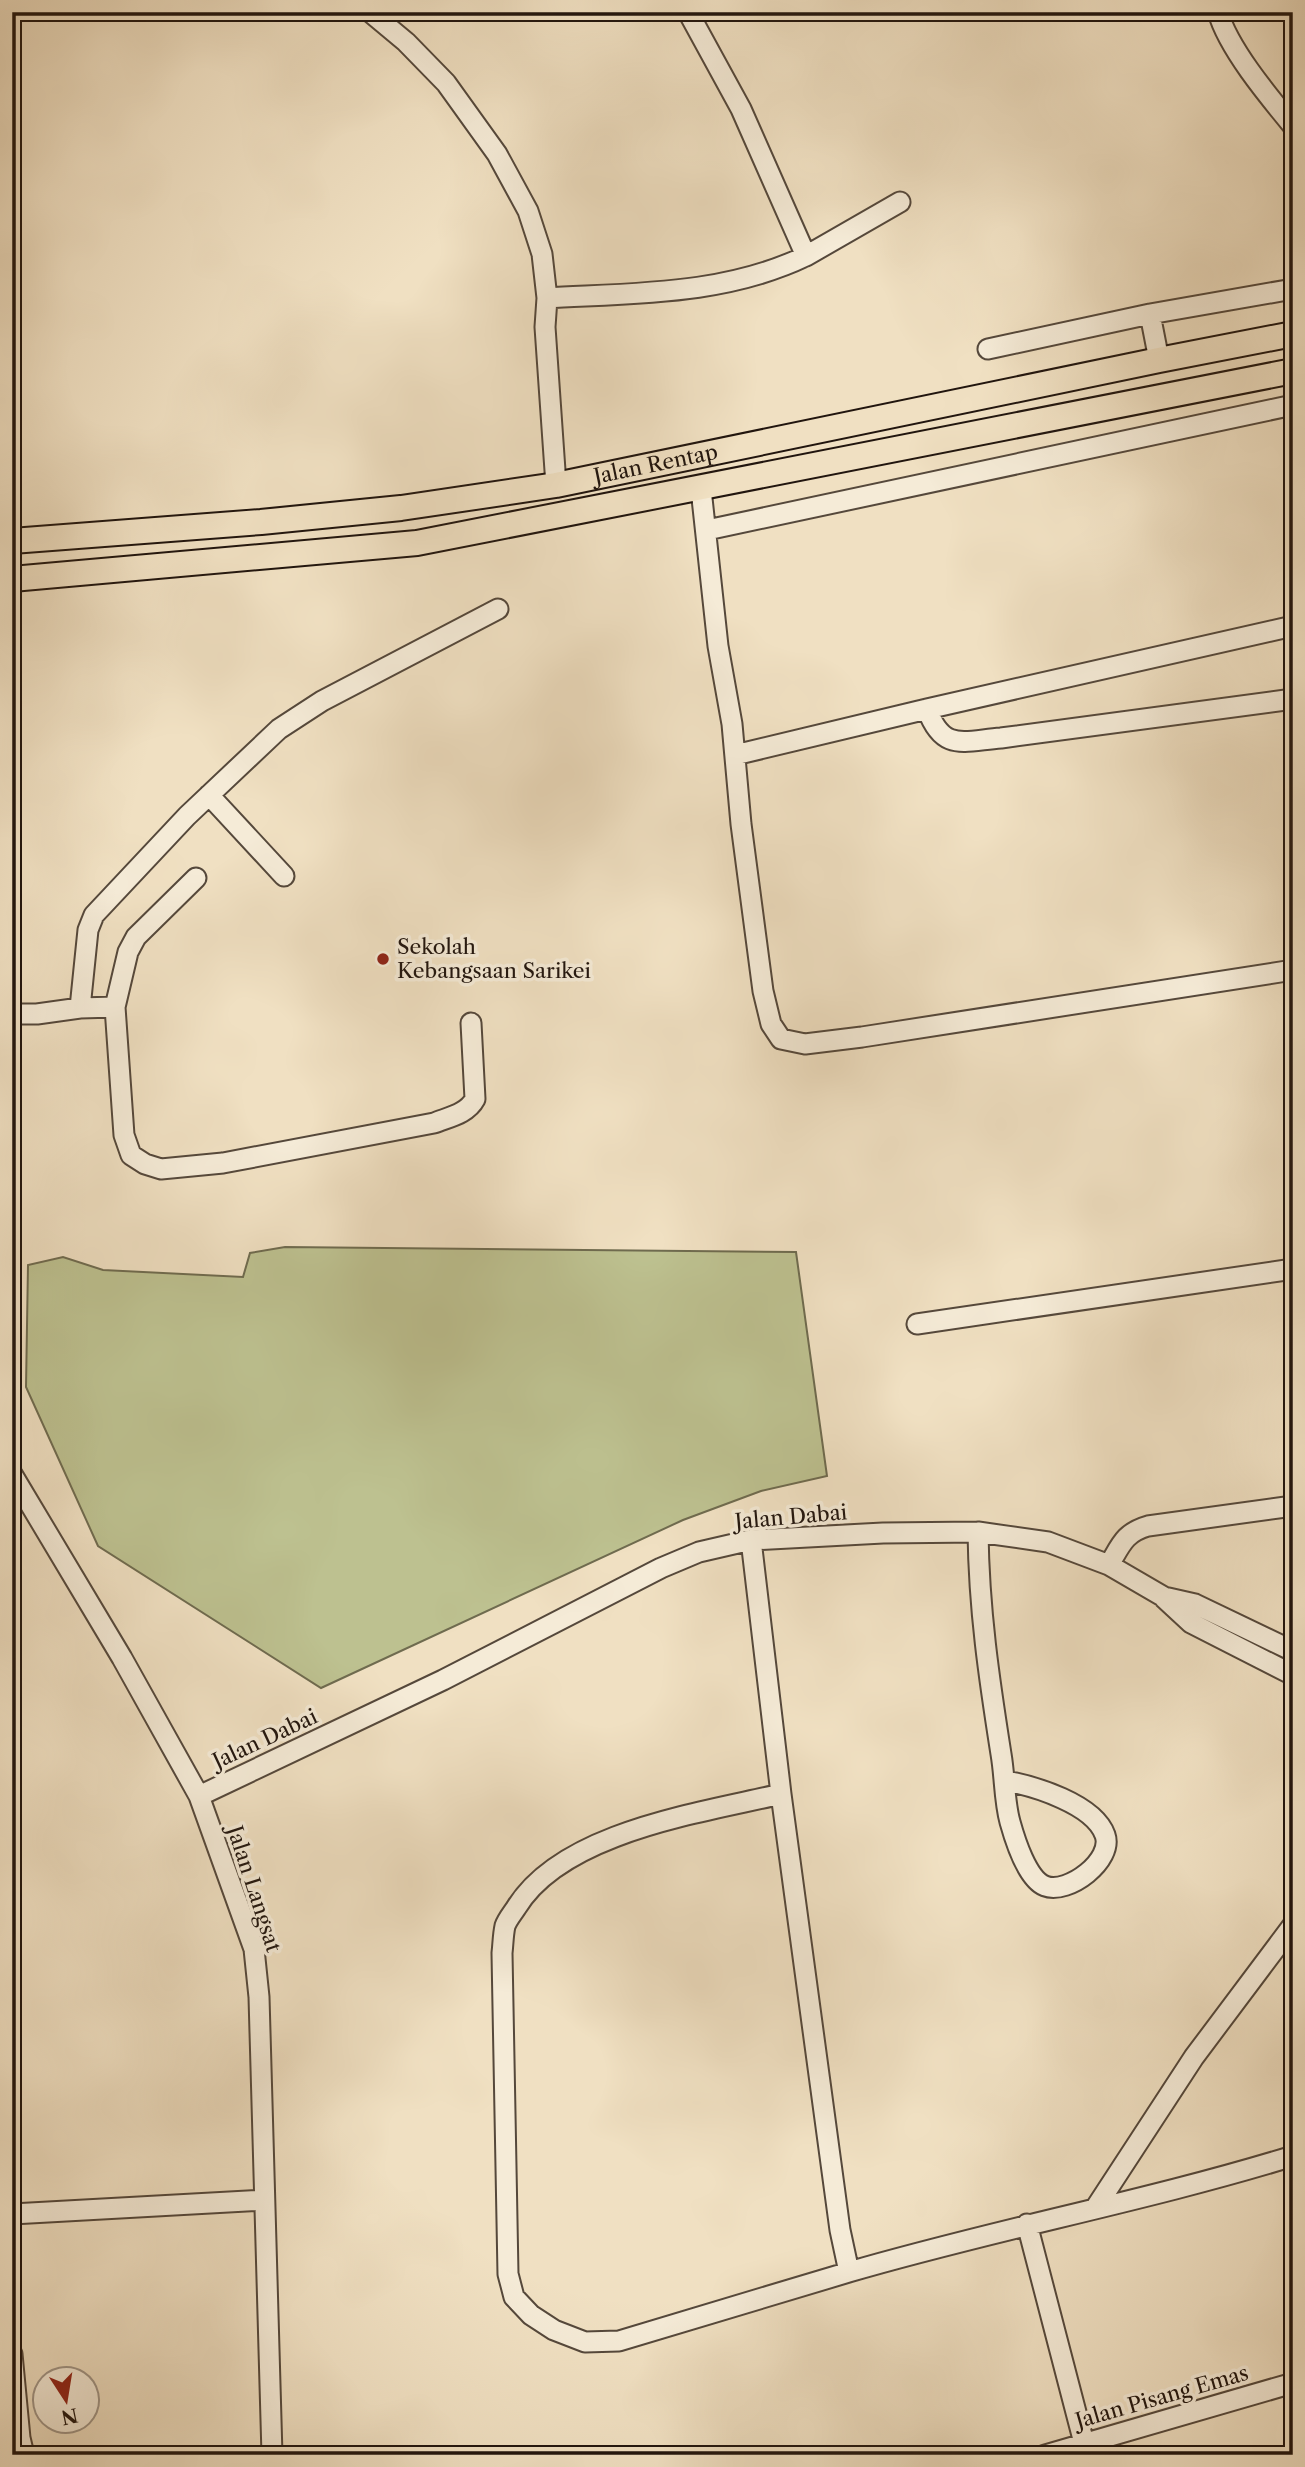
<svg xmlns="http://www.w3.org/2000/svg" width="1305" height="2467" viewBox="0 0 1305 2467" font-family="'Libre Caslon Text',serif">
<rect width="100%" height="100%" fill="#f0e0c2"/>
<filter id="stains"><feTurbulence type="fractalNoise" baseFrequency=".00286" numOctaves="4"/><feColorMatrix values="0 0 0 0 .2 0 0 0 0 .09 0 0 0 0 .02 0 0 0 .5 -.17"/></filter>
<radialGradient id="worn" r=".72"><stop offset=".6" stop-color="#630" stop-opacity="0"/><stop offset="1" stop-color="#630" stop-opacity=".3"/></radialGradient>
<path fill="#bdc190" stroke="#6f6b4f" stroke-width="2" d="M285 1247 796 1252 827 1476 761 1491 683 1520 321 1688 98 1546 26 1387 28 1265 63 1257 103 1270 243 1277 250 1253Z"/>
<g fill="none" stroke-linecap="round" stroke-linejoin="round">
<defs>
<path id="minor" d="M370 12 406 42 446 83 497 154 528 211 542 254 547 298 545 327 556 485
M1218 12C1228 48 1269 97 1293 126
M806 256 900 202
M547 298C635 293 725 295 806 256L741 109 688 12
M1150 314 1159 360
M988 349 1150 314 1293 289
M701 489 718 646 732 724 741 824 763 991 771 1024 781 1039 805 1044 862 1037 1293 970
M707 530 1293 405
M927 709C943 752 962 741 1001 738L1293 699
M735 755 927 709 1293 626
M209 795 284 876
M115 1007 128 952 136 937 196 878
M80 1008 115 1007 124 1135 131 1155 145 1164 161 1169 223 1163 434 1123C449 1117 467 1114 475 1099L471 1023
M12 1014H37L80 1008 88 930 94 915 187 816 279 729 322 701 498 609
M917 1324 1293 1269
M12 1474 122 1658 199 1796 254 1949 259 1997 272 2455
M978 1532C979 1610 989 1678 1001 1754 1005 1777 1004 1800 1010 1822 1015 1840 1027 1879 1045 1886 1068 1895 1114 1860 1105 1835 1094 1804 1034 1786 1006 1781
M751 1540 781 1794 840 2230 849 2272C996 2229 1147 2201 1293 2156
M1109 1565C1121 1545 1124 1533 1148 1526L1293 1506
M1164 1598 1191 1623 1293 1675
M781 1794C700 1813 562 1832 516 1908 512 1914 507 1920 505 1926 503 1935 503 1945 502 1953L508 2274 514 2297 531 2315 554 2330 585 2342 619 2341 849 2272
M199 1796 443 1680 661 1568 699 1552 751 1540 883 1533 978 1532 1048 1542 1109 1565 1164 1597 1195 1604 1293 1651
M1096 2207 1194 2057 1293 1925
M12 2214 264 2200
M1027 2224 1084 2443
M12 2354 20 2438 24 2455
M1045 2455 1293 2383"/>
<g id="major">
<path id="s1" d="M12 541 261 522 401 508 556 485 1159 360 1293 334"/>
<path d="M12 579 417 543 1293 371"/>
</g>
</defs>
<use href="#minor" stroke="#55483b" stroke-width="23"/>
<use href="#major" stroke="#21150e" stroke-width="28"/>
<use href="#minor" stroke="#f5ebd7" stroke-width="19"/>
<use href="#major" stroke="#f0e0c2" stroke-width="24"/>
</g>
<circle fill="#8f2418" stroke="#f5ebd7" stroke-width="2.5" cx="383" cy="959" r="7"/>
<g text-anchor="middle" stroke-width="7" stroke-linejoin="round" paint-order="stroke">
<g font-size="21" fill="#21150e" stroke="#f5ebd7">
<text dy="7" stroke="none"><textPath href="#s1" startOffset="649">Jalan Rentap</textPath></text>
<text transform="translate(791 1517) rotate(-5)" y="7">Jalan Dabai</text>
<text transform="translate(265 1739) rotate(-25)" y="7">Jalan Dabai</text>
<text transform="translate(254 1889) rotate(72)" y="7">Jalan Langsat</text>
<text transform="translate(1162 2397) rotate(-16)" y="7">Jalan Pisang Emas</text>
</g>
<g font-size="21" fill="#21150e" stroke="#f5ebd7" text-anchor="start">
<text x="397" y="954">Sekolah<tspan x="397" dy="24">Kebangsaan Sarikei</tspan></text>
</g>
</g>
<rect width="1305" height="2467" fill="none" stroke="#f0e0c2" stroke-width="42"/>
<rect x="14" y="14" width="1277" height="2439" fill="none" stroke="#21150e" stroke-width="3.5"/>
<rect x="21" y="21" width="1263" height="2425" fill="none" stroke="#21150e" stroke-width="2"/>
<g transform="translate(66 2400) rotate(168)"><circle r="33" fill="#f5ebd7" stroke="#a09587" stroke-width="2"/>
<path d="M0-5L12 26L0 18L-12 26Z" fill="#8f2418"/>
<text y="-10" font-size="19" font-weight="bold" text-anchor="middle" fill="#21150e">N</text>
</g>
<rect width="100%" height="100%" filter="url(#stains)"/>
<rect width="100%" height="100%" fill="url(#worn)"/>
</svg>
